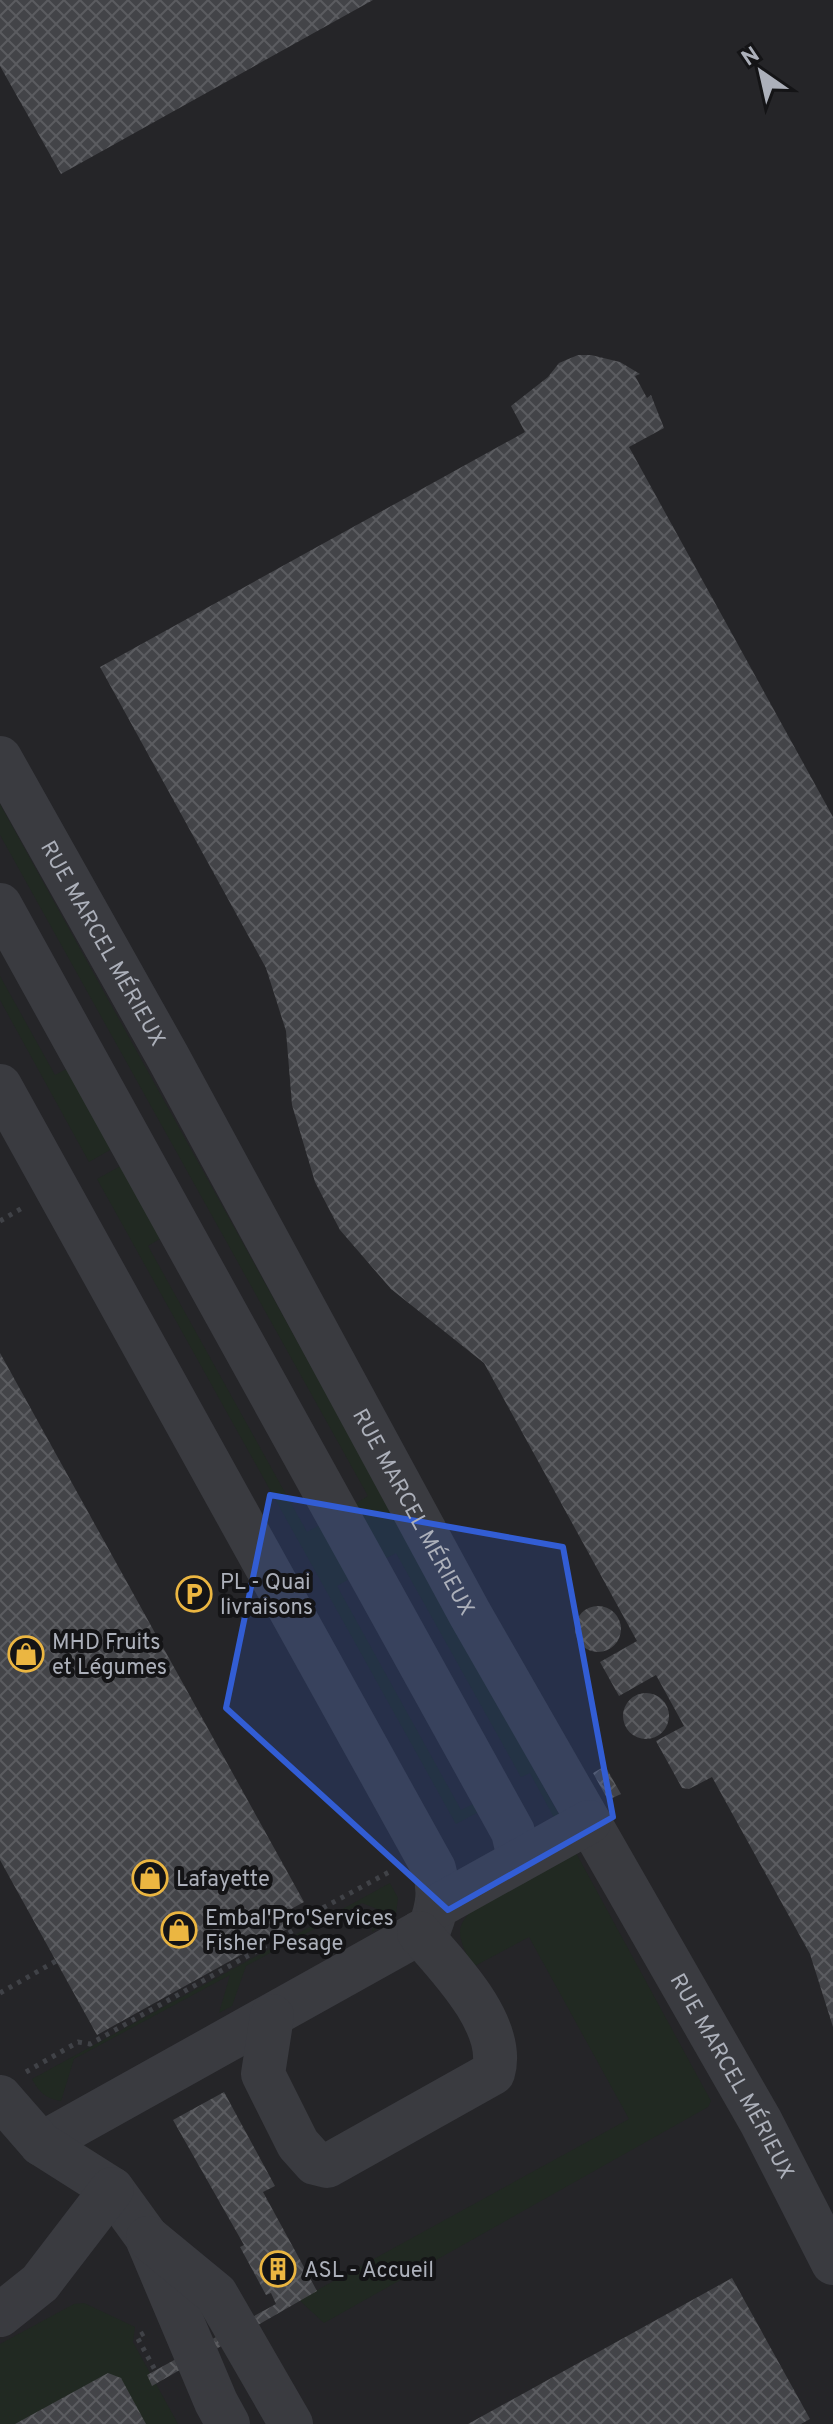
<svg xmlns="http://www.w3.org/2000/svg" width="833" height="2424" viewBox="0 0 833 2424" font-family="Overpass,sans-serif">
<defs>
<pattern id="building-cross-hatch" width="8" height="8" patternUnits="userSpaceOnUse" patternTransform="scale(2)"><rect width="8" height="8" fill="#434448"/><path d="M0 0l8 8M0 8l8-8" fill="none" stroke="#5b5c60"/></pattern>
</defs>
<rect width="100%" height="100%" fill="#19191b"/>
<path fill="#252528" d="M0 0H833V2424H0Z"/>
<path fill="#212922" d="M0 804 562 1820 557 1823 530 1773 521 1777 396 1553 381 1561 350 1507 368 1496 0 835Z
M0 976 55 1075 72 1066 117 1146 89 1162 0 1000Z
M126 1163 166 1235 148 1246 307 1532 324 1523 354 1576 337 1586 461 1810 477 1802 482 1810 456 1824 97 1179Z
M575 1851 711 2101 708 2107 324 2323 299 2300 629 2119 529 1937 473 1967C468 1956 460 1944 460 1932 461 1900 548 1866 575 1851Z
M390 1883 398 1898 396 1914 372 1932 377 1909 362 1903 246 1966 232 2006 219 2013 230 1975 74 2059 61 2101C45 2098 40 2093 32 2079Z
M84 2303 135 2327 133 2342 178 2424H0V2344L74 2304Z"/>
<path fill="url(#building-cross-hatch)" d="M0 0H373L61 174 0 66Z
M578 355H591L620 362 640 374 635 376 647 398 651 395 664 428 629 447 833 817V2027L810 1954 712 1777 689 1789 682 1788 656 1741 684 1726 656 1675 619 1696 600 1662 637 1641 484 1363 391 1289 340 1230 315 1182 292 1105 286 1031 266 968 100 667 525 432 511 406 548 377 559 363Z
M0 1353 304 1902 282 1914 289 1928 97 2035 0 1860Z
M575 1629a23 23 0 1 1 46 0a23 23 0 1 1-46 0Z
M623 1716a23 23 0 1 1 46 0a23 23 0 1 1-46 0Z
M605 1766 621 1794 608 1800 593 1773Z
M224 2092 275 2186 263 2192 317 2291 152 2386 147 2375 276 2304 271 2293 266 2295 240 2247 244 2245 173 2120Z
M732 2278 810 2419 801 2424H468Z
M108 2373 121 2378 146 2424H15Z"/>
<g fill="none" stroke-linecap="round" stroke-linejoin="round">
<path stroke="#404247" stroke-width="5" stroke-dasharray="4 6" stroke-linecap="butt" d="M0 1221 24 1207
M286 1922 306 1917 391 1871
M0 1993 56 1961
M26 2072 78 2042 90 2044 294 1930 306 1917
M144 2333 137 2337 161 2381"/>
<g stroke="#3a3b40" stroke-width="44">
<path id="s1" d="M0 758 168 1057 470 1614 761 2122 833 2263"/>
<path d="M0 905 513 1832 517 1849 515 1863"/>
<path d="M0 1086 434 1869C440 1891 438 1906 430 1927L41 2144"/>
<path d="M438 1906 589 1822"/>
<path d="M272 2016 263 2074 298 2144 315 2163 327 2166 493 2073C507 2026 448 1966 419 1933"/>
<path d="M0 2097 41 2144 112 2189 146 2236 216 2402 228 2424"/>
<path d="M148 2238 216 2294 291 2424"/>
<path d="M0 2315 40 2283 112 2189"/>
</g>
</g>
<path fill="#325dd4" fill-opacity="0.2" stroke="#325dd4" stroke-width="6" stroke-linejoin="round" d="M270 1495 563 1547 613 1817 448 1910 226 1708Z"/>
<defs>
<symbol id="parking-ring" viewBox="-11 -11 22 22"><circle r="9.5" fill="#141416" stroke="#ebb641" stroke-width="1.5"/><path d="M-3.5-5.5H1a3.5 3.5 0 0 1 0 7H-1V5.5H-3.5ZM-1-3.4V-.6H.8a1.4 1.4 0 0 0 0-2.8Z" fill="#ebb641"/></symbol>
<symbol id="shop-ring" viewBox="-11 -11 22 22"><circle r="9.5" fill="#141416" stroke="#ebb641" stroke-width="1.5"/><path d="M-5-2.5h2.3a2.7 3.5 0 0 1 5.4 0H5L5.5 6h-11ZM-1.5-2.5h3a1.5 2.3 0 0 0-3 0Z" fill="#ebb641"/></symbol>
<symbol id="building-ring" viewBox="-11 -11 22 22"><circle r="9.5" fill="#141416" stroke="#ebb641" stroke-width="1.5"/><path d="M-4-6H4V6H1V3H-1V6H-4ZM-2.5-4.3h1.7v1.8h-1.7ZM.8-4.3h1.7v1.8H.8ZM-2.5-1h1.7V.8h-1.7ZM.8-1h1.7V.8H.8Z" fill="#ebb641"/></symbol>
</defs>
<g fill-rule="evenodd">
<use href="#parking-ring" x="174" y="1574" width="40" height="40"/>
<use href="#shop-ring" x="6" y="1634" width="40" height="40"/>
<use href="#shop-ring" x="130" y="1858" width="40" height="40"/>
<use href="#shop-ring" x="159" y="1910" width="40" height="40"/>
<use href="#building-ring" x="258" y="2249" width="40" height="40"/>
</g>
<g text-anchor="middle" stroke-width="8" stroke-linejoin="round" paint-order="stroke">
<g font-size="22" fill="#acb0ba" stroke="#141416">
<text dy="8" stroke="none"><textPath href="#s1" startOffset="212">RUE MARCEL MÉRIEUX</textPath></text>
<text dy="8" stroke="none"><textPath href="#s1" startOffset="860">RUE MARCEL MÉRIEUX</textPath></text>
<text dy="8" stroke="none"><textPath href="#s1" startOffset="1508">RUE MARCEL MÉRIEUX</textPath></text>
</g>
<g font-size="22" fill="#acb0ba" stroke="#141416" text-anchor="start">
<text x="220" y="1589">PL - Quai<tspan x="220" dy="25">livraisons</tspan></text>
<text x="52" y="1649">MHD Fruits<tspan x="52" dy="25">et Légumes</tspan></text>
<text x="176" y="1886">Lafayette</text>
<text x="205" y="1925">Embal'Pro'Services<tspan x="205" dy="25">Fisher Pesage</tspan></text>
<text x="304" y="2277">ASL - Accueil</text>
</g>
</g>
<g transform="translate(761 72) rotate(326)" stroke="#141416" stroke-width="6" paint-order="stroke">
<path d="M0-6L14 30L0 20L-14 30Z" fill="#acb0ba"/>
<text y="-12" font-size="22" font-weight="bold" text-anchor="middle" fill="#acb0ba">N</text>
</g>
</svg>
